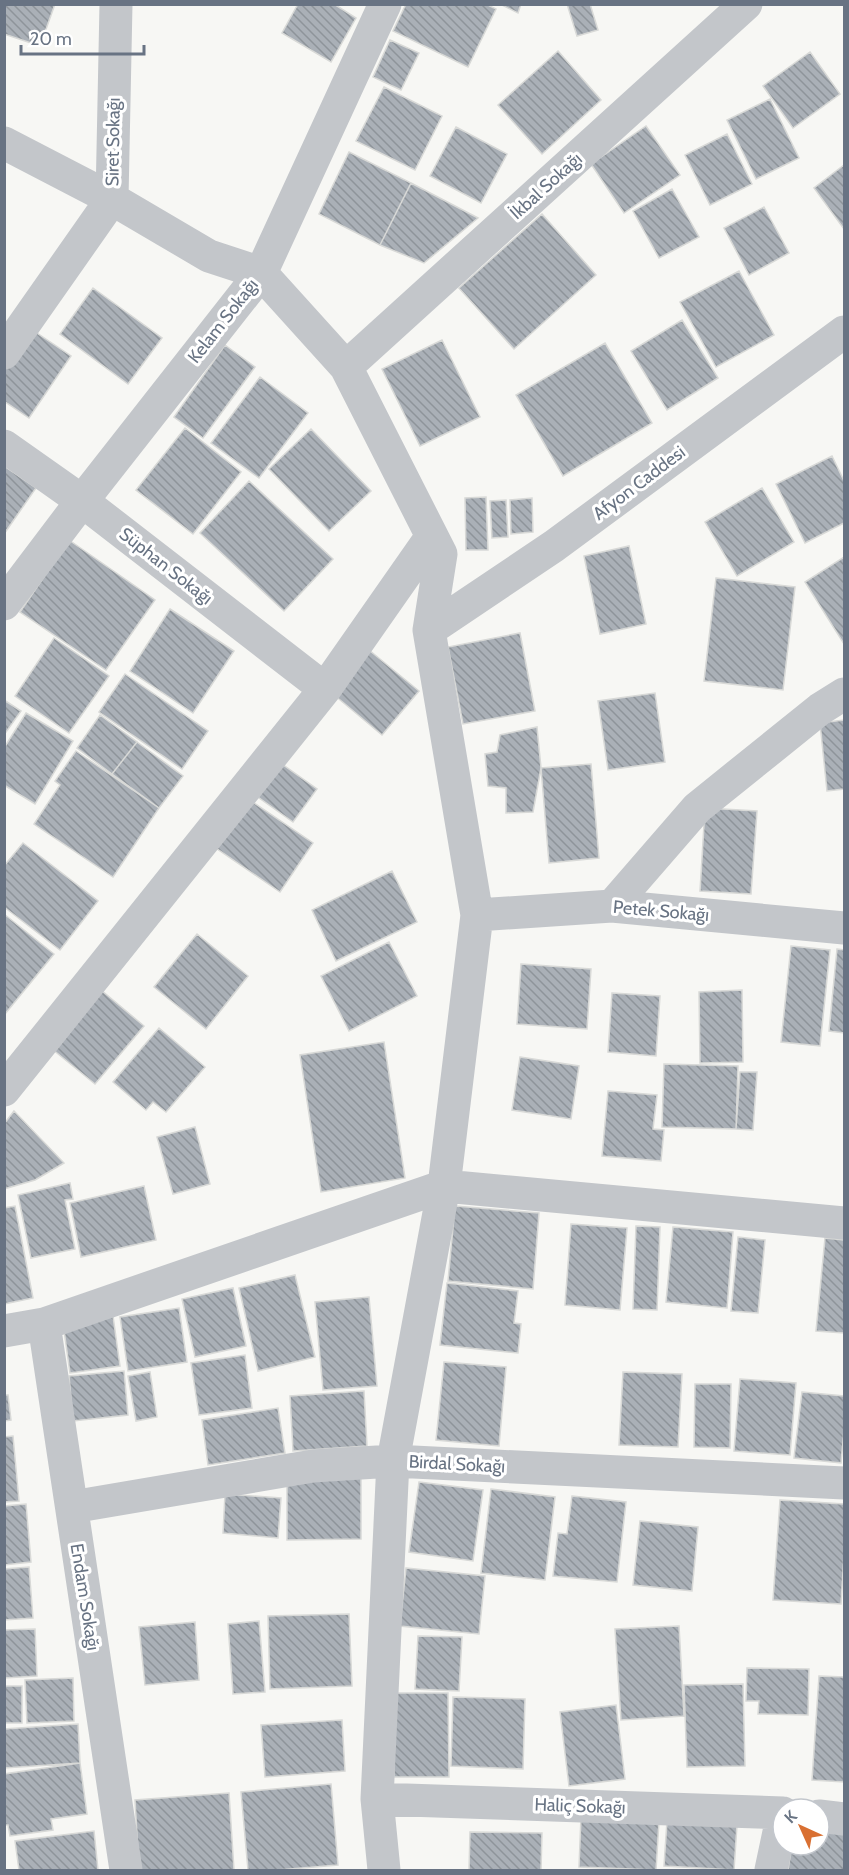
<svg xmlns="http://www.w3.org/2000/svg" width="849" height="1875" viewBox="0 0 849 1875" font-family="Cabin,sans-serif">
<defs>
<pattern id="building-back-hatch" width="6" height="6" patternUnits="userSpaceOnUse" patternTransform="scale(1.5)"><rect width="6" height="6" fill="#aab0b7"/><path d="M-1 5l2 2M0 0l6 6M5-1l2 2" fill="none" stroke="#8e949a"/></pattern>
</defs>
<rect width="100%" height="100%" fill="#f7f7f4"/>
<path fill="url(#building-back-hatch)" stroke="#d8d9d7" stroke-width="1.5" d="M4 4H55L40 46 4 34Z
M298 4H334L356 18 331 62 282 33Z
M406 4H486L496 9 468 67 393 31Z
M500 4H521L518 13Z
M567 4H590L598 30 577 36Z
M390 40 419 53 401 90 373 77Z
M558 51 601 100 542 154 498 105Z
M810 52 840 94 793 128 763 86Z
M384 87 442 116 415 170 356 141Z
M770 99 799 158 756 179 727 120Z
M646 126 680 175 624 213 591 164Z
M456 127 507 154 481 203 430 176Z
M727 134 752 184 710 205 685 155Z
M349 152 411 183 380 245 319 214Z
M844 165V229L814 188Z
M411 183 478 218 424 263 380 245Z
M672 189 699 237 659 258 633 211Z
M764 207 789 253 749 275 724 228Z
M542 214 596 275 514 349 459 288Z
M739 271 774 335 716 367 680 302Z
M93 288 162 338 128 384 60 334Z
M682 320 718 378 667 410 631 351Z
M25 325 71 356 29 418 4 401V356Z
M442 340 480 417 420 446 382 369Z
M605 343 652 423 563 476 516 395Z
M225 345 255 367 203 438 174 417Z
M260 377 308 413 259 478 211 443Z
M185 428 241 472 193 534 136 490Z
M311 429 371 491 329 531 269 469Z
M832 456 844 481V523L805 543 776 484Z
M4 466 36 488 4 534Z
M249 481 333 559 284 611 200 533Z
M762 488 794 542 737 576 705 522Z
M486 497 488 550H466L465 498Z
M532 498 533 532 511 534 510 500Z
M506 500 508 537 492 538 490 501Z
M69 540 155 600 106 670 20 612Z
M629 546 646 624 600 634 584 556Z
M844 557V644L805 582Z
M716 578 795 587 783 690 704 681Z
M170 609 234 651 193 713 130 671Z
M520 633 535 711 463 724 448 647Z
M54 638 109 676 69 733 15 696Z
M369 650 419 691 382 735 333 694Z
M125 674 208 731 182 769 99 712Z
M655 693 665 762 608 770 598 701Z
M4 700 21 711 4 735Z
M26 713 73 741 35 804 4 785V748Z
M100 715 137 742 112 774 77 748Z
M844 720V789L827 791 820 723Z
M537 727 541 768 533 812 506 813V788L488 786 485 754 497 752 500 735Z
M137 742 183 776 159 808 112 774Z
M76 751 159 808 113 877 34 824 60 785 55 781Z
M279 762 317 789 293 822 255 795Z
M591 764 599 858 549 863 541 768Z
M244 796 313 843 280 892 210 844Z
M705 808 757 811 751 894 700 891Z
M23 843 98 901 60 950 4 907V866Z
M392 871 417 922 336 961 312 910Z
M4 914 54 954 5 1014H4Z
M197 934 248 976 206 1029 154 987Z
M389 942 417 996 349 1031 321 976Z
M791 946 830 950 820 1046 781 1042Z
M837 949 844 950V1033L829 1031Z
M521 964 591 969 587 1029 517 1024Z
M101 990 144 1026 95 1084 52 1049Z
M742 990 743 1062 700 1063 699 992Z
M612 993 660 996 656 1056 608 1052Z
M159 1028 205 1067 166 1112 153 1102 146 1110 113 1082Z
M384 1042 405 1178 321 1192 300 1055Z
M520 1057 579 1066 571 1119 512 1110Z
M664 1064 738 1066 736 1129 662 1127Z
M740 1072H757L753 1130 736 1129Z
M608 1091 657 1095 653 1129 664 1130 661 1161 602 1156Z
M14 1111 64 1163 35 1180 4 1189V1124Z
M195 1127 210 1184 173 1194 157 1137Z
M70 1183 73 1199 65 1200 75 1249 31 1258 18 1195Z
M144 1186 156 1240 81 1257 70 1203Z
M15 1206 33 1298 4 1304V1208Z
M455 1206 539 1213 533 1289 448 1281Z
M571 1224 627 1228 620 1310 565 1305Z
M636 1226 660 1227 657 1310 633 1309Z
M673 1227 733 1232 727 1308 666 1302Z
M738 1237 765 1240 758 1313 731 1311Z
M825 1238 844 1240V1333L816 1331Z
M295 1275 315 1357 258 1371 239 1288Z
M447 1283 518 1291 514 1323 521 1324 518 1353 440 1345Z
M233 1288 246 1346 195 1357 182 1299Z
M369 1297 377 1386 323 1390 315 1302Z
M179 1308 187 1362 128 1371 120 1317Z
M113 1316 120 1366 70 1373 63 1323Z
M245 1355 252 1408 199 1415 191 1363Z
M444 1362 506 1367 499 1446 436 1440Z
M124 1371 128 1415 73 1421 69 1376Z
M150 1372 157 1417 136 1421 128 1376Z
M623 1372 682 1374 678 1447 619 1445Z
M740 1379 796 1383 790 1455 734 1451Z
M695 1384H731L730 1448 694 1447Z
M364 1391 367 1446 293 1451 290 1396Z
M802 1392 844 1396V1430L841 1463 794 1458Z
M4 1395H8L11 1420 4 1421Z
M278 1408 285 1453 208 1465 202 1420Z
M13 1436 19 1501 4 1502V1437Z
M361 1474V1539L287 1540V1475Z
M419 1482 483 1490 473 1561 409 1552Z
M491 1489 555 1497 545 1580 481 1573Z
M225 1494 281 1498 278 1538 223 1533Z
M572 1496 626 1502 617 1582 553 1576 558 1533 567 1534Z
M780 1500 844 1504V1555L841 1604 773 1600Z
M26 1504 31 1562 4 1565V1506Z
M640 1521 698 1527 692 1591 633 1585Z
M29 1567 33 1618 4 1620V1569Z
M406 1568 485 1576 479 1634 400 1626Z
M349 1614 352 1686 270 1689 268 1616Z
M259 1621 265 1692 233 1694 228 1624Z
M195 1622 199 1680 145 1685 139 1627Z
M679 1626 684 1716 621 1720 615 1629Z
M35 1629 37 1676 4 1678V1630Z
M418 1636 462 1637 459 1691 415 1689Z
M747 1668 809 1669 808 1715 758 1714 759 1701H746Z
M819 1676 844 1677V1782L812 1780Z
M73 1678 74 1721 27 1723 25 1680Z
M743 1684 745 1766 687 1767 684 1685Z
M4 1686H22V1723H4Z
M393 1693H448L449 1777H394Z
M453 1697 525 1699 523 1769 451 1766Z
M616 1705 625 1779 569 1786 560 1712Z
M342 1720 345 1771 265 1777 261 1725Z
M78 1724 80 1763 4 1768V1729Z
M80 1763 87 1814 51 1819 53 1830 10 1836 8 1825H4V1774Z
M331 1784 338 1865 278 1870H248L241 1792Z
M229 1793 234 1870H139L135 1800Z
M581 1817 659 1821 656 1870 579 1867Z
M667 1821 737 1825 734 1870 664 1866Z
M94 1831 98 1870H19L15 1841Z
M470 1832 542 1833 541 1870H469Z
M819 1832 844 1834V1870H788L792 1845H819Z"/>
<g fill="none" stroke-linecap="round" stroke-linejoin="round">
<path stroke="#c3c6ca" stroke-width="33" d="M4 143 112 199 209 256 261 273 346 367 441 554 429 630 477 915 444 1186 393 1461 377 1799 384 1870
M4 353 112 199 116 4
M346 367 746 4
M4 446 82 501 325 689
M4 604 82 501 261 273 385 4
M429 630 554 546 844 332
M612 906 697 808 820 709 844 694
M477 915 612 906 844 928
M4 1090 325 689 432 536
M44 1324 126 1870
M4 1331 44 1324 444 1186 844 1223
M72 1507 313 1466 393 1461 844 1483
M377 1799 783 1813
M819 1816 844 1819
M771 1870 783 1813"/>
</g>
<g text-anchor="middle" stroke-width="6" stroke-linejoin="round" paint-order="stroke">
<g font-size="18" fill="#687383" stroke="#fff">
<text transform="translate(113 142) rotate(-89)" y="6">Siret Sokağı</text>
<text transform="translate(546 186) rotate(-42)" y="6">İkbal Sokağı</text>
<text transform="translate(223 321) rotate(-52)" y="6">Kelam Sokağı</text>
<text transform="translate(639 483) rotate(-37)" y="6">Afyon Caddesi</text>
<text transform="translate(166 566) rotate(38)" y="6">Süphan Sokağı</text>
<text transform="translate(661 911) rotate(5)" y="6">Petek Sokağı</text>
<text transform="translate(457 1464) rotate(3)" y="6">Birdal Sokağı</text>
<text transform="translate(85 1597) rotate(81)" y="6">Endam Sokağı</text>
<text transform="translate(580 1806) rotate(2)" y="6">Haliç Sokağı</text>
</g>
</g>
<rect width="849" height="1875" fill="none" stroke="#687383" stroke-width="12"/>
<g transform="translate(801 1827) rotate(315)"><circle r="28" fill="#ffffff" stroke="#c3c7cd" stroke-width="1.5"/>
<path d="M0-4.5L10 22L0 15L-10 22Z" fill="#d97032"/>
<text y="-9" font-size="16" font-weight="bold" text-anchor="middle" fill="#687383">K</text>
</g>
<path d="M21 45v9h123v-9" fill="none" stroke="#687383" stroke-width="3"/>
<text x="30" y="45" font-size="18" fill="#687383" stroke="#ffffff" stroke-width="4.5" paint-order="stroke">20 m</text>
</svg>
